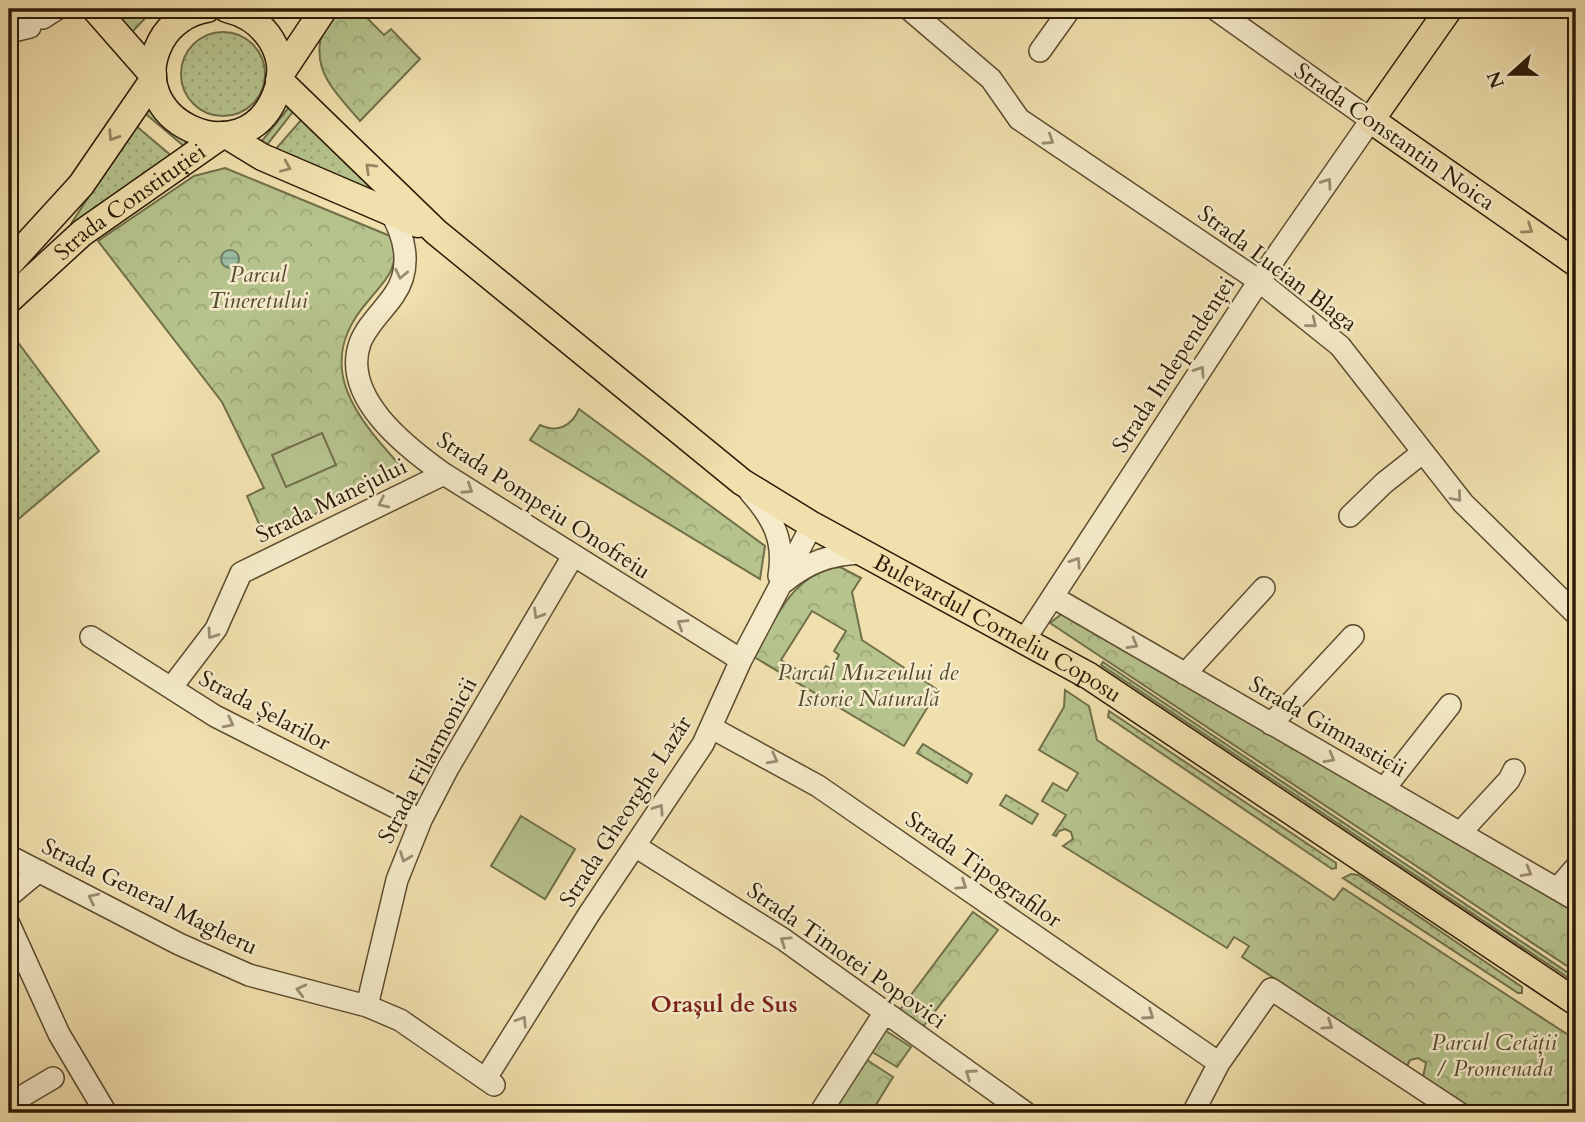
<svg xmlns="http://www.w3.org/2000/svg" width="1585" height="1122" viewBox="0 0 1585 1122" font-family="Cardo,serif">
<defs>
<pattern id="grass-dots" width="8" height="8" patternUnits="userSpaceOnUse" patternTransform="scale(1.75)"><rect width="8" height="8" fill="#b6c38d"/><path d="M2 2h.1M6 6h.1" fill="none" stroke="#9da778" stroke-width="1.8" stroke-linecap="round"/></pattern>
<pattern id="park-crowns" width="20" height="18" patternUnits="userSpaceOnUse" patternTransform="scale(1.75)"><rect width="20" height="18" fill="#b6c38d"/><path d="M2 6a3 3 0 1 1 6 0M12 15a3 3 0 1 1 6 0" fill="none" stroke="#9da778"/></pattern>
<pattern id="water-rules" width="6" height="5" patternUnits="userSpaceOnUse" patternTransform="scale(1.75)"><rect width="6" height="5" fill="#9bbea4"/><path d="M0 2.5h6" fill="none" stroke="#7f9a84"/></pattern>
</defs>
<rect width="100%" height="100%" fill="#f0e0ad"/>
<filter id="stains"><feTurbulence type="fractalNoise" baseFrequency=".00286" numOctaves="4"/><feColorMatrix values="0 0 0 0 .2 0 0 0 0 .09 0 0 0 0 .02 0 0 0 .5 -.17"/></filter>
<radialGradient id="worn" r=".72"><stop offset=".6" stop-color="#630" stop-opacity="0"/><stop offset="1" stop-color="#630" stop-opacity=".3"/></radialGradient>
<path fill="url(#grass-dots)" stroke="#716f4a" stroke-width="2" d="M107 9H154L130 34Z
M181 74a42 42 0 1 1 84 0a42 42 0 1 1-84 0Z
M294 101 299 104 266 146 261 142Z
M148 109 186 138 185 147 147 115 144 112Z
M309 111 380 194 273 152Z
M135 125 174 158 72 229 71 224Z
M11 333 99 451 9 527V335Z
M1103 662 1576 978V983L1101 665Z
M1109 711 1336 863V868L1332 869 1108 717Z
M923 744 972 774 967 783 917 753Z
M1006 795 1038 814 1032 824 1000 805Z
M1351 874 1358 875 1522 987V993H1518L1343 878Z"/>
<path fill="url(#park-crowns)" stroke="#716f4a" stroke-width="2" fill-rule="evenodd" d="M331 9H358L384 35 391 29 420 59 360 121C324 80 306 62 331 9Z
M225 168 390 236 394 239C398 270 388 277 369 300 310 366 357 418 405 471L265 538 247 496 264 488 222 402 98 241 194 176Z
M579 409 765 546 760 579 530 440 540 425C557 433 571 427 579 409Z
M840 567 861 578 852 592 862 640 938 690 904 746 754 657C776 619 792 573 840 567ZM812 611 846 631 834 651 839 655 831 669 826 666 816 681 781 660Z
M1063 613 1576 905V972L1050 623Z
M1065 690 1089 706 1097 740 1334 900 1343 888 1576 1040V1113H1479L1423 1077 1426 1063 1418 1058 1410 1060 1407 1066 1242 957 1249 946 1234 937 1227 948 1063 846 1073 839 1071 832 1065 829 1059 831 1056 836 1053 835 1066 815 1042 801 1053 783 1067 791 1078 773 1039 750 1064 707Z
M973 912 998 930 922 1028 899 1011Z
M883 1029 911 1047 897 1067 869 1050Z
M864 1058 893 1077 871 1113H833Z"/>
<path fill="#b6c38d" stroke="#716f4a" stroke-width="2" d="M322 433 336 465 286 487 272 455Z
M521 816 575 849 545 899 491 866Z"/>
<path fill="url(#water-rules)" stroke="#6f7d65" stroke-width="2" d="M221 259a9 9 0 1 1 18 0a9 9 0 1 1-18 0Z"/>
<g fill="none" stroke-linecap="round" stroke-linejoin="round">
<defs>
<path id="minor" d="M909 9 991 79 1019 119 1259 281 1340 346 1463 503 1576 614
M43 18 57 9
M9 32 30 27
M1040 51 1070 9
M389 210C405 235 413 268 394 295 383 311 367 325 360 343 341 397 406 447 444 474L741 660
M750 492C773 518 785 540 779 576
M1350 516 1384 483 1422 453
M784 582C808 562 831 554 862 553
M1053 597 1576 900
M91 637 215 716 421 820
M1025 639 1259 281 1371 120 1215 9
M1185 674 1264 588
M171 688 216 629 241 573 444 474
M1271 724 1353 636
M712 728 818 786 1219 1063
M1384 789 1450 705
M1460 833 1509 780 1514 770
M635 846 783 939 1026 1113
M9 856 179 944 249 975 367 1006 400 1020 494 1085
M1557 889 1576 867
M9 896 39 871
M9 924 59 1034 106 1113
M367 1006 397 880 421 820 448 768 573 556
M486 1078 589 914 703 744 741 660 812 525
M9 1104 53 1078
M820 1113 885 1012
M1193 1113 1219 1063 1271 989 1459 1113"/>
<g id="major">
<path d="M95 9 153 75"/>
<path d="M207 9C188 12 170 24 161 41 119 120 244 178 276 94 291 55 265 18 227 9"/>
<path d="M1449 9 1371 120 1576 263"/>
<path d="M280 75 324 9"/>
<path id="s1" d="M279 80 436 232 742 482 812 525 1089 676 1576 1002"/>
<path d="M226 135 262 157 418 224"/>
<path d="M9 264 81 185 153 80"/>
<path id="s2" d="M9 300 82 233 222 135"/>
</g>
</defs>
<use href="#minor" stroke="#5d4c30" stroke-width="24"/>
<use href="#major" stroke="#2c1b07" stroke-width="29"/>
<use href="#minor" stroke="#f5ebca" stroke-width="21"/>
<use href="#major" stroke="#f0e0ad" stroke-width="26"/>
</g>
<defs><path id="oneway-chevron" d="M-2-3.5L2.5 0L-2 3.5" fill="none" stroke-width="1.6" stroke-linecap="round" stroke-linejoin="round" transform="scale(1.75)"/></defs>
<g stroke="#988762">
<use href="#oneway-chevron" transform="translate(113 136) rotate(123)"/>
<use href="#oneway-chevron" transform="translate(286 167) rotate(23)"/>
<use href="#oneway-chevron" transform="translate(370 168) rotate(-136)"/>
<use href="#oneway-chevron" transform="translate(1528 229) rotate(35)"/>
</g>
<g stroke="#9b8d72">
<use href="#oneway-chevron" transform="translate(1049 140) rotate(33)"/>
<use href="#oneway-chevron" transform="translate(1327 183) rotate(-55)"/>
<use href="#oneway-chevron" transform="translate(401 274) rotate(102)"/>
<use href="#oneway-chevron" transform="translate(1312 323) rotate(39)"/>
<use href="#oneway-chevron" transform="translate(1200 371) rotate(-57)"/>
<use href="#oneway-chevron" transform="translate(468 489) rotate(33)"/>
<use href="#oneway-chevron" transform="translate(1457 497) rotate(50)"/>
<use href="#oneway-chevron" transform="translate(383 503) rotate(154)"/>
<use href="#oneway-chevron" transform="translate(1076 562) rotate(-57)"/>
<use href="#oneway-chevron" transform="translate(538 614) rotate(121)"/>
<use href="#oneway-chevron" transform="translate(682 624) rotate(-148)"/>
<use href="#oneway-chevron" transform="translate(212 634) rotate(125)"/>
<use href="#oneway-chevron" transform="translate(1133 644) rotate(30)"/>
<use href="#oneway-chevron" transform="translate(229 723) rotate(27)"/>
<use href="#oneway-chevron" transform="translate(1330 758) rotate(30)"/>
<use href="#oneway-chevron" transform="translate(773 759) rotate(28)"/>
<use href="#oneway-chevron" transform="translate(659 809) rotate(-56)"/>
<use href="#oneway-chevron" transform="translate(405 857) rotate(111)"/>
<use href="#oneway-chevron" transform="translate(1527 872) rotate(30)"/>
<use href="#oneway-chevron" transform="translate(962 885) rotate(34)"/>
<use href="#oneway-chevron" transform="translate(93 898) rotate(-154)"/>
<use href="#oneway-chevron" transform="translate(785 941) rotate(-146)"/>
<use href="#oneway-chevron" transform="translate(301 990) rotate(-166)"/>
<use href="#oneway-chevron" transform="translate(1149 1015) rotate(35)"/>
<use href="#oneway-chevron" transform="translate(522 1021) rotate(-58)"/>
<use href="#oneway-chevron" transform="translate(1328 1025) rotate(34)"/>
<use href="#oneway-chevron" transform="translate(970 1074) rotate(-145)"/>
</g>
<g text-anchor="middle" stroke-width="5" stroke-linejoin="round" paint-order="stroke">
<g font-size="23" fill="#2c1b07" stroke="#f5ebca">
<text transform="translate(1395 136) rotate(35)" y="8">Strada Constantin Noica</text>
<text dy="8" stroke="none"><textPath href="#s2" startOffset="156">Strada Constituției</textPath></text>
<text transform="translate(1278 268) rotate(37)" y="8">Strada Lucian Blaga</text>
<text transform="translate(1173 364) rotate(-57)" y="8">Strada Independenței</text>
<text transform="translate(331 500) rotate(-26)" y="8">Strada Manejului</text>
<text transform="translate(544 505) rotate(33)" y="8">Strada Pompeiu Onofreiu</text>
<text dy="8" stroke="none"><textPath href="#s1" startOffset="908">Bulevardul Corneliu Coposu</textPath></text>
<text transform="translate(265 710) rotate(28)" y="8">Strada Șelarilor</text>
<text transform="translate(1328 726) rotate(30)" y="8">Strada Gimnasticii</text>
<text transform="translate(427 760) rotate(-62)" y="8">Strada Filarmonicii</text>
<text transform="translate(625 811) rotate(-57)" y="8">Strada Gheorghe Lazăr</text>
<text transform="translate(984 869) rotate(35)" y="8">Strada Tipografilor</text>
<text transform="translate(150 896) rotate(26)" y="8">Strada General Magheru</text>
<text transform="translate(847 955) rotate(35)" y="8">Strada Timotei Popovici</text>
</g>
<g font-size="23" font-style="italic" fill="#554d2f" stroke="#f5ebca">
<text x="258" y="282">Parcul<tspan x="258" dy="26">Tineretului</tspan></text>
<text x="868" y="680">Parcul Muzeului de<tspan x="868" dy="26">Istorie Naturală</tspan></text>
<text x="1494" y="1050">Parcul Cetății<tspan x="1494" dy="26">/ Promenada</tspan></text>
</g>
<g font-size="24" font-weight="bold" fill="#7a1f14" stroke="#f5ebca">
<text x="724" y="1012">Orașul de Sus</text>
</g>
</g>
<rect width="1585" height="1122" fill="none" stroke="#f0e0ad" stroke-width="35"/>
<rect x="10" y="10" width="1564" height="1101" fill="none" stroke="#2c1b07" stroke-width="3.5"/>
<rect x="18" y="18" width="1550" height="1087" fill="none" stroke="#2c1b07" stroke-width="2"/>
<g transform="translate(1511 74) rotate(249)" stroke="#f5ebca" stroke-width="5" paint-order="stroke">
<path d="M0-5L12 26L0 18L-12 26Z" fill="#2c1b07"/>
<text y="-10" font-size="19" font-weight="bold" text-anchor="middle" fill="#2c1b07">N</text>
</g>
<rect width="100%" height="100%" filter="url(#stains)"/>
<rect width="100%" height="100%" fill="url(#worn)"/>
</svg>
